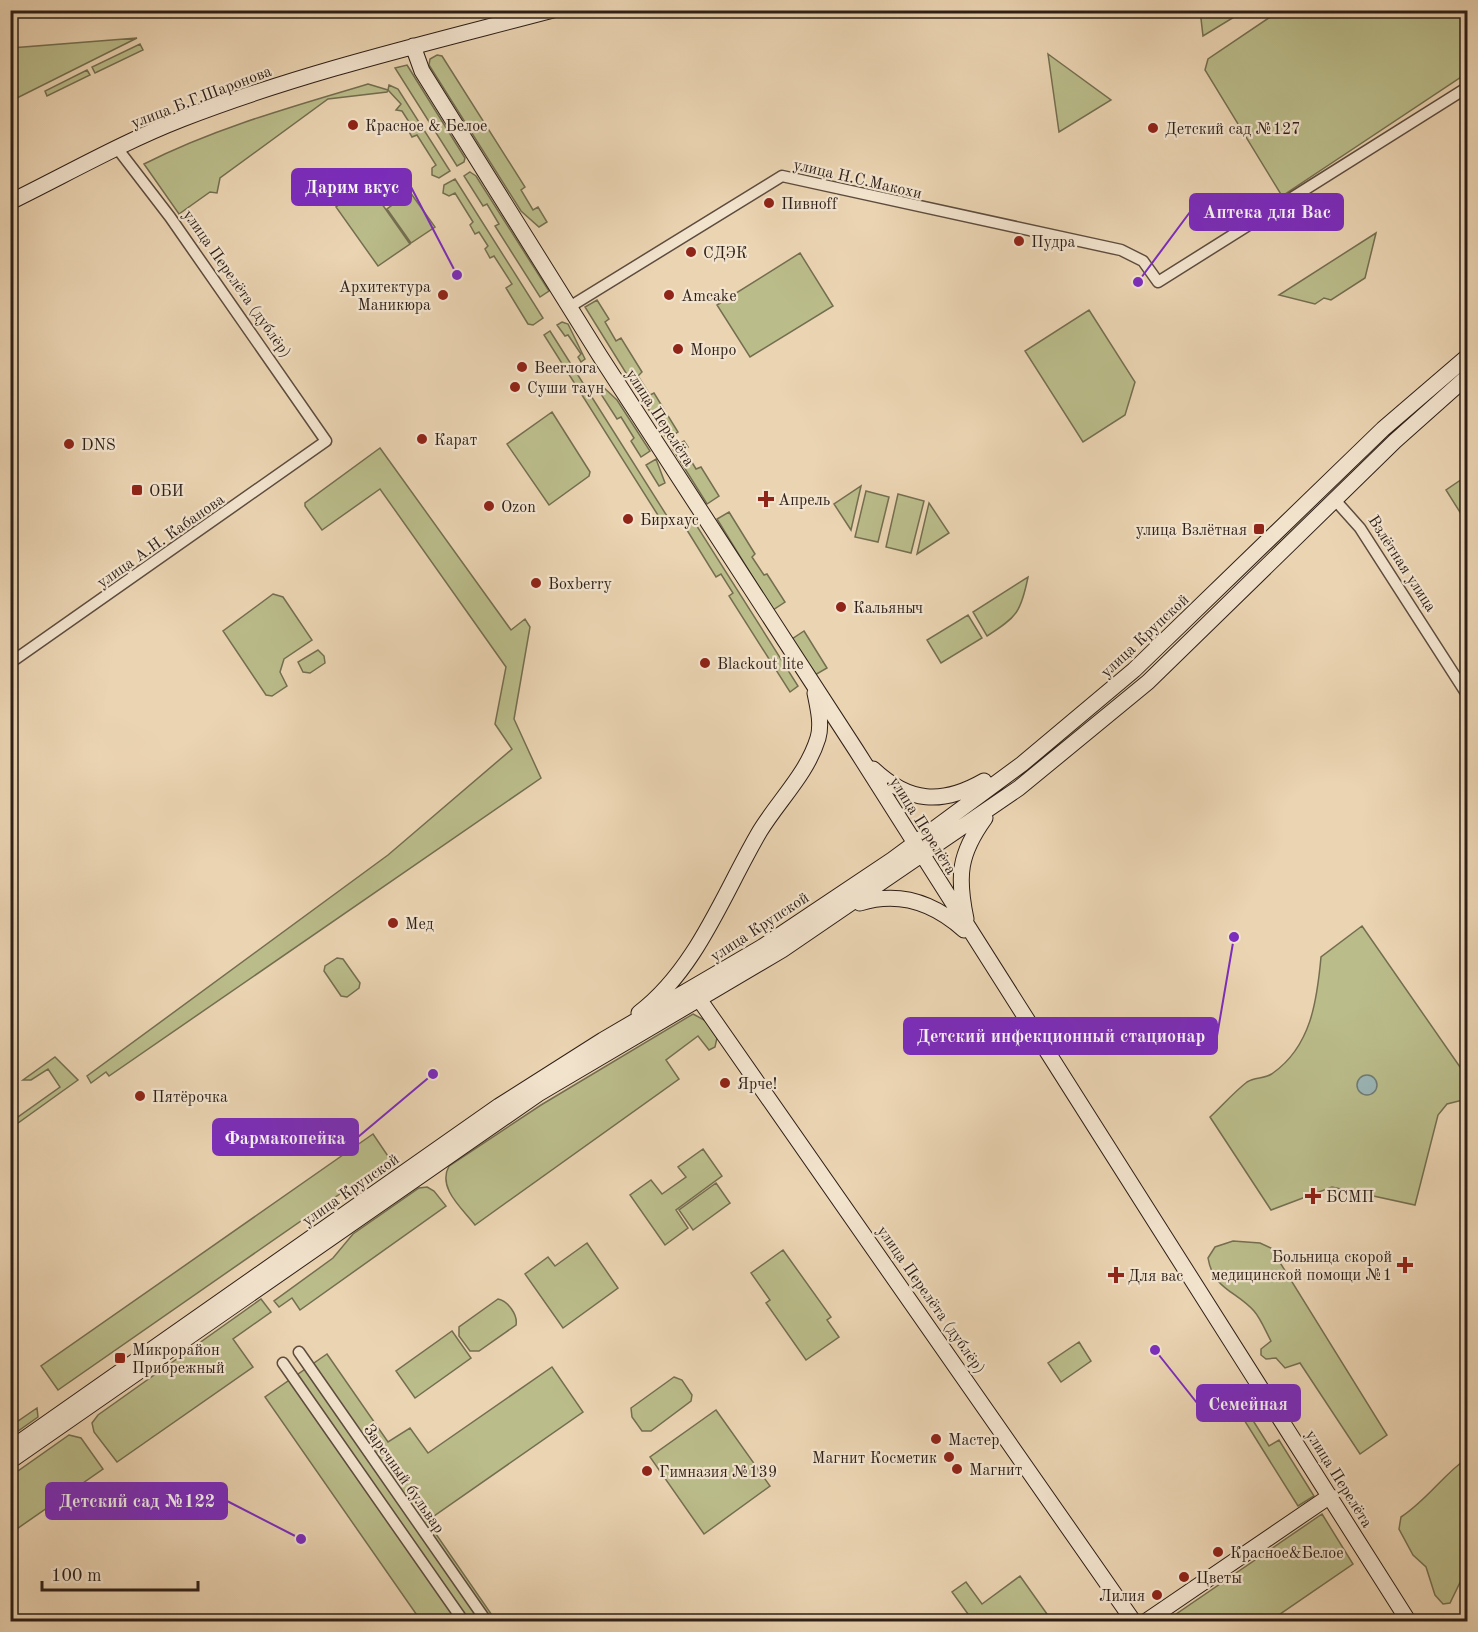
<svg xmlns="http://www.w3.org/2000/svg" width="1478" height="1632" viewBox="0 0 1478 1632" font-family="'Old Standard TT',serif">
<rect width="100%" height="100%" fill="#ebd4b2"/>
<filter id="stains"><feTurbulence type="fractalNoise" baseFrequency=".00333" numOctaves="4"/><feColorMatrix values="0 0 0 0 .2 0 0 0 0 .09 0 0 0 0 .02 0 0 0 .5 -.17"/></filter>
<radialGradient id="worn" r=".72"><stop offset=".6" stop-color="#630" stop-opacity="0"/><stop offset="1" stop-color="#630" stop-opacity=".3"/></radialGradient>
<path fill="#babc8a" stroke="#746e50" stroke-width="1.5" d="M1200 10H1244V11L1203 36Z
M1279 11H1467V73L1282 196 1205 70 1208 59Z
M137 38 11 101V48Z
M140 44 143 50 95 73 92 67Z
M1048 54 1111 100 1059 132Z
M437 55 442 56 525 187 521 190 533 210 538 207 547 222 539 227 521 211 429 65 430 59Z
M407 65 465 158 464 162 457 166 395 68Z
M87 70 90 75 47 96 45 91Z
M368 84 388 90 387 92 328 99 220 178 217 193 210 192 179 214 144 164C215 128 291 107 368 84Z
M389 85 398 89 450 171 439 178 432 175V168L436 165 417 135 412 137 407 128 411 125 402 111 396 110 401 104 388 90Z
M470 172 476 176 549 291 540 297 495 226 499 224 487 204 483 206 464 176Z
M455 179 543 318 533 325 528 324 506 288 512 284 494 256 490 258 485 249 488 246 479 232 475 234 470 225 473 222 455 193 449 196 443 193 444 185Z
M368 184 410 244 378 266 336 207Z
M410 192 435 227 411 243 387 209Z
M1376 233 1365 278 1331 300 1324 298 1315 304 1279 295Z
M800 253 833 306 750 357 717 305Z
M597 300 609 319 605 322 616 341 621 338 642 372 638 376 650 395 654 393 678 432 667 439 585 307Z
M1089 310 1135 382 1125 415 1083 442 1025 351Z
M562 322 568 324 585 359 581 362 578 357 581 354 568 335 565 336 557 325Z
M550 331 667 516 661 520 544 335Z
M601 385 617 400 650 451 641 457 631 441 634 438 621 417 617 419 597 388Z
M552 412 590 472 589 476 549 505 507 444Z
M684 441 688 447 684 449 696 469 701 467 719 496 707 504 672 448Z
M380 448 511 630 525 619 530 627 514 719 541 778 109 1076 106 1072 91 1083 87 1076 388 855 512 749 495 724 506 667 380 489 322 530 305 506V503Z
M656 459 665 483 659 486 646 465Z
M1465 477 1467 514 1463 517 1446 490Z
M861 486 851 530 834 504Z
M866 491 889 497 878 542 855 537Z
M898 494 924 501 911 553 886 547Z
M929 503 949 533 917 554Z
M729 512 755 554 752 557 764 575 767 574 785 602 773 610 717 519Z
M685 519 695 523 798 686 790 692 729 596 733 593 721 574 716 577 682 522Z
M1028 577C1021 612 1017 617 987 636L973 612Z
M273 594 283 597 312 640 284 659 280 672 287 686 272 696 266 695 223 631Z
M968 615 982 638 941 663 927 640Z
M804 631 827 668 815 675 792 639Z
M318 650 324 656 325 663 310 673 303 672 298 662Z
M1362 926 1467 1077V1099L1447 1104 1438 1115 1415 1205 1332 1187 1271 1210 1210 1117C1222 1106 1234 1092 1247 1082 1255 1077 1266 1079 1273 1073 1311 1046 1317 1001 1321 957Z
M337 958 343 959 360 983 359 988 347 997 341 996 324 971 325 966Z
M693 1014 706 1021 717 1038 715 1047 709 1050 698 1036 666 1060 679 1079 475 1225C462 1208 437 1188 449 1166L541 1105Z
M55 1057 78 1080 11 1128V1122L60 1087 48 1069 31 1080H23Z
M373 1134 390 1159 58 1390 41 1366Z
M703 1149 722 1176 676 1210 688 1228 665 1245 630 1195 651 1180 662 1194 686 1177 678 1167Z
M716 1183 730 1203 693 1230 679 1210Z
M427 1187 434 1191 446 1206 300 1310 292 1298 279 1307 274 1301 333 1258 353 1234 419 1188Z
M1233 1241 1260 1243 1271 1248 1387 1435 1360 1454 1300 1363 1285 1368 1276 1358 1266 1359 1261 1355V1349L1271 1341C1266 1332 1261 1319 1254 1311 1236 1291 1213 1289 1208 1258L1215 1247Z
M587 1243 618 1288 563 1328 525 1274 548 1257 555 1266Z
M783 1250 831 1317 827 1320 839 1337 806 1360 766 1303 770 1300 751 1273Z
M261 1299 271 1312 233 1339 253 1367 117 1462 94 1432 92 1423 98 1415Z
M498 1299C508 1301 518 1315 516 1325L479 1351H470L459 1336V1327Z
M452 1331 471 1358 415 1398 396 1371Z
M1079 1342 1091 1361 1061 1382 1048 1363Z
M327 1354 388 1442 410 1428 428 1453 552 1367 583 1412 427 1521 496 1621H421L265 1397Z
M674 1377 682 1380 692 1395 691 1401 651 1431H642L632 1417 631 1408Z
M1242 1403 1269 1446 1279 1440 1314 1496 1298 1506 1236 1407Z
M37 1408 38 1417 11 1436V1426Z
M716 1410 770 1486 704 1534 650 1457Z
M69 1435 81 1438 103 1469 11 1533V1476Z
M1467 1458V1568L1450 1603 1443 1604 1435 1595 1426 1567 1413 1555 1399 1529 1401 1517C1427 1500 1442 1476 1467 1458Z
M1322 1514 1353 1564 1270 1621H1166Z
M1020 1576 1052 1621H973L952 1592 966 1582 982 1604Z"/>
<path fill="#9bb6b6" stroke="#6f7a76" stroke-width="1.5" d="M1357 1085a10 10 0 1 1 20 0a10 10 0 1 1-20 0Z"/>
<g fill="none" stroke-linecap="round" stroke-linejoin="round">
<defs>
<path id="street" d="M571 306 782 176 1121 250 1143 261 1158 282 1468 87
M1335 500 1360 528 1468 696
M10 663 326 441 170 217 117 148
M299 1352 487 1622
M283 1363 464 1622"/>
<path id="secondary" d="M413 46 422 71 600 356 856 750 1409 1622
M10 202C67 174 123 142 182 119 303 72 428 43 553 10
M873 769C909 803 942 805 984 781
M860 903C899 891 934 903 964 930
M966 919C957 876 959 854 985 818
M699 999 1134 1622
M639 1013C697 969 724 892 760 831 779 800 807 774 818 738 822 724 818 708 815 693
M10 1449 499 1106 603 1040 762 947 892 860 1022 764 1134 670 1383 429 1468 356
M10 1461 538 1094 782 950 1019 788 1148 682 1395 441 1468 376
M1145 1622 1330 1496"/>
</defs>
<use href="#street" stroke="#5d4c3e" stroke-width="13"/>
<use href="#secondary" stroke="#2e1f17" stroke-width="17"/>
<use href="#street" stroke="#f2e3cd" stroke-width="10"/>
<use href="#secondary" stroke="#f2e3cd" stroke-width="15"/>
</g>
<g fill="#8f2418" stroke="#f2e3cd" stroke-width="2">
<circle cx="353" cy="125" r="6"/>
<circle cx="1153" cy="128" r="6"/>
<circle cx="769" cy="203" r="6"/>
<circle cx="1019" cy="241" r="6"/>
<circle cx="691" cy="252" r="6"/>
<circle cx="443" cy="295" r="6"/>
<circle cx="669" cy="295" r="6"/>
<circle cx="678" cy="349" r="6"/>
<circle cx="522" cy="367" r="6"/>
<circle cx="515" cy="387" r="6"/>
<circle cx="422" cy="439" r="6"/>
<circle cx="69" cy="444" r="6"/>
<rect x="131" y="484" width="12" height="12" rx="3"/>
<path d="M763 490h6v6h6v6h-6v6h-6v-6h-6v-6h6z"/>
<circle cx="489" cy="506" r="6"/>
<circle cx="628" cy="519" r="6"/>
<rect x="1253" y="523" width="12" height="12" rx="3"/>
<circle cx="536" cy="583" r="6"/>
<circle cx="841" cy="607" r="6"/>
<circle cx="705" cy="663" r="6"/>
<circle cx="393" cy="923" r="6"/>
<circle cx="725" cy="1083" r="6"/>
<circle cx="140" cy="1096" r="6"/>
<path d="M1310 1187h6v6h6v6h-6v6h-6v-6h-6v-6h6z"/>
<path d="M1402 1256h6v6h6v6h-6v6h-6v-6h-6v-6h6z"/>
<path d="M1113 1266h6v6h6v6h-6v6h-6v-6h-6v-6h6z"/>
<rect x="114" y="1352" width="12" height="12" rx="3"/>
<circle cx="936" cy="1439" r="6"/>
<circle cx="949" cy="1457" r="6"/>
<circle cx="957" cy="1469" r="6"/>
<circle cx="647" cy="1471" r="6"/>
<circle cx="1218" cy="1552" r="6"/>
<circle cx="1184" cy="1577" r="6"/>
<circle cx="1157" cy="1595" r="6"/>
</g>
<g text-anchor="middle" stroke-width="4.5" stroke-linejoin="round" paint-order="stroke">
<g font-size="16" fill="#2e1f17" stroke="#f2e3cd">
<text transform="translate(201 96) rotate(-21)" y="6">улица Б.Г.Шаронова</text>
<text transform="translate(858 178) rotate(13)" y="6">улица Н.С.Макохи</text>
<text transform="translate(238 283) rotate(55)" y="6">улица Перелёта (дублёр)</text>
<text transform="translate(661 417) rotate(57)" y="6">улица Перелёта</text>
<text transform="translate(160 540) rotate(-35)" y="6">улица А.Н. Кабанова</text>
<text transform="translate(1403 563) rotate(57)" y="6">Взлётная улица</text>
<text transform="translate(1144 635) rotate(-43)" y="6">улица Крупской</text>
<text transform="translate(924 825) rotate(58)" y="6">улица Перелёта</text>
<text transform="translate(759 926) rotate(-33)" y="6">улица Крупской</text>
<text transform="translate(350 1189) rotate(-35)" y="6">улица Крупской</text>
<text transform="translate(932 1299) rotate(55)" y="6">улица Перелёта (дублёр)</text>
<text transform="translate(405 1478) rotate(55)" y="6">Заречный бульвар</text>
<text transform="translate(1340 1478) rotate(58)" y="6">улица Перелёта</text>
</g>
<g font-size="16" fill="#2e1f17" stroke="#f2e3cd" text-anchor="start">
<text x="365" y="131">Красное &amp; Белое</text>
<text x="1165" y="134">Детский сад №127</text>
<text x="781" y="209">Пивнoff</text>
<text x="1031" y="247">Пудра</text>
<text x="703" y="258">СДЭК</text>
<text x="431" y="292" text-anchor="end">Архитектура<tspan x="431" dy="18">Маникюра</tspan></text>
<text x="681" y="301">Amcake</text>
<text x="690" y="355">Монро</text>
<text x="534" y="373">Beerлога</text>
<text x="527" y="393">Суши таун</text>
<text x="434" y="445">Карат</text>
<text x="81" y="450">DNS</text>
<text x="149" y="496">ОБИ</text>
<text x="778" y="505">Апрель</text>
<text x="501" y="512">Ozon</text>
<text x="640" y="525">Бирхаус</text>
<text x="1247" y="535" text-anchor="end">улица Взлётная</text>
<text x="548" y="589">Boxberry</text>
<text x="853" y="613">Кальяныч</text>
<text x="717" y="669">Blackout lite</text>
<text x="405" y="929">Мед</text>
<text x="737" y="1089">Ярче!</text>
<text x="152" y="1102">Пятёрочка</text>
<text x="1326" y="1202">БСМП</text>
<text x="1392" y="1262" text-anchor="end">Больница скорой<tspan x="1392" dy="18">медицинской помощи №1</tspan></text>
<text x="1128" y="1281">Для вас</text>
<text x="132" y="1355">Микрорайон<tspan x="132" dy="18">Прибрежный</tspan></text>
<text x="948" y="1445">Мастер</text>
<text x="937" y="1463" text-anchor="end">Магнит Косметик</text>
<text x="969" y="1475">Магнит</text>
<text x="659" y="1477">Гимназия №139</text>
<text x="1230" y="1558">Красное&amp;Белое</text>
<text x="1196" y="1583">Цветы</text>
<text x="1145" y="1601" text-anchor="end">Лилия</text>
</g>
</g>
<path fill="none" stroke="#7b2cbf" stroke-width="2" d="M457 275L411 187M1138 282L1190 212M1234 937L1217 1036M433 1074L358 1137M1155 1350L1197 1403M301 1539L227 1501"/>
<g fill="#7b2cbf" stroke="#f2e3cd" stroke-width="2">
<circle cx="457" cy="275" r="6"/>
<circle cx="1138" cy="282" r="6"/>
<circle cx="1234" cy="937" r="6"/>
<circle cx="433" cy="1074" r="6"/>
<circle cx="1155" cy="1350" r="6"/>
<circle cx="301" cy="1539" r="6"/>
</g>
<g fill="#7b2cbf" stroke="#7b2cbf" stroke-width="2">
<rect x="292" y="169" width="119" height="36" rx="6"/>
<rect x="1190" y="194" width="153" height="36" rx="6"/>
<rect x="904" y="1018" width="313" height="36" rx="6"/>
<rect x="213" y="1119" width="145" height="36" rx="6"/>
<rect x="1197" y="1385" width="103" height="36" rx="6"/>
<rect x="46" y="1483" width="181" height="36" rx="6"/>
</g>
<g font-size="18" text-anchor="middle" font-weight="bold" fill="#fff">
<text x="352" y="193">Дарим вкус</text>
<text x="1267" y="218">Аптека для Вас</text>
<text x="1061" y="1042">Детский инфекционный стационар</text>
<text x="285" y="1144">Фармакопейка</text>
<text x="1248" y="1410">Семейная</text>
<text x="137" y="1507">Детский сад №122</text>
</g>
<rect width="1478" height="1632" fill="none" stroke="#ebd4b2" stroke-width="36"/>
<rect x="12" y="12" width="1454" height="1608" fill="none" stroke="#2e1f17" stroke-width="3"/>
<rect x="18" y="18" width="1442" height="1596" fill="none" stroke="#2e1f17" stroke-width="1.5"/>
<path d="M42 1581v9h156v-9" fill="none" stroke="#2e1f17" stroke-width="3"/>
<text x="51" y="1581" font-size="18" fill="#2e1f17" stroke="#f2e3cd" stroke-width="4.5" paint-order="stroke">100 m</text>
<rect width="100%" height="100%" filter="url(#stains)"/>
<rect width="100%" height="100%" fill="url(#worn)"/>
</svg>
